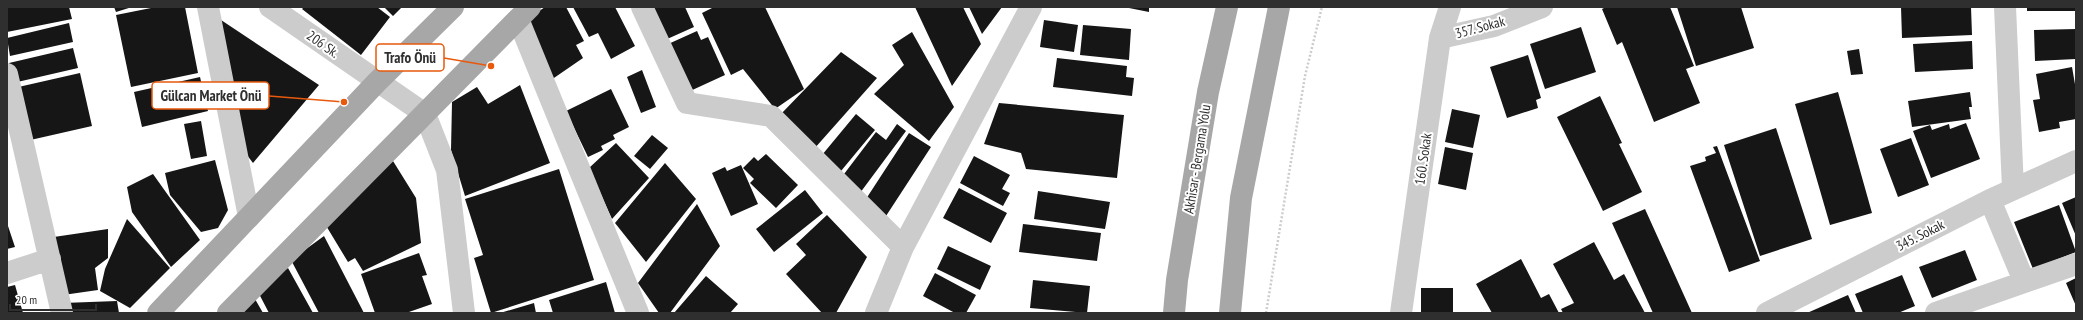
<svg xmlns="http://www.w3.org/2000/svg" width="2083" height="320" viewBox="0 0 2083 320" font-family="'PT Sans Narrow',sans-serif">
<rect width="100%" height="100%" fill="#fff"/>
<path fill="#161616" d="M7 7H69L72 19 7 32Z
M114 7H132L116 12Z
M156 7H185L198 73 131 87 116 15Z
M304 7H377L390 17 361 55 302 9Z
M384 7H402L393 16Z
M545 7H566L584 41 576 45 583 58 551 80 523 22Z
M573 7H615L635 46 611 59 598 33 589 37Z
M650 7H685L694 27 665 40Z
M714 7H765L804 89 775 109 743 69 731 75 702 13Z
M915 7H963L981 44 952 86Z
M969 7H1002L982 34Z
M1124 7H1149V12Z
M1606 7H1670L1694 66 1686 69 1700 103 1654 122 1622 42 1617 45 1602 9Z
M1677 7H1741L1754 48 1696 66Z
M1901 7H1971L1972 35 1902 38Z
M2027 7H2076V11H2027Z
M218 18 319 85 253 163 240 146Z
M1044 20 1078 25 1074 52 1040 47Z
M69 23 73 42 10 56 7 38Z
M1083 25 1131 29 1129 60 1080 55Z
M1581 27 1596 72 1545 89 1530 44Z
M2076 29V59L2035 61 2034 30Z
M697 31 701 40 708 37 725 75 688 92 666 45Z
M912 32 954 107 929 141 874 94 904 65 892 45Z
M1972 41 1973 69 1915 72 1913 44Z
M73 48 78 68 13 83 9 63Z
M1859 49 1863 74 1851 75 1847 51Z
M841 52 877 78 814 149 780 115Z
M1528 55 1541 98 1536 100 1538 108 1507 118 1490 67Z
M1057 58 1127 66 1126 77 1134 78 1132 96 1053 87Z
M2072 67 2076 90V119L2059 122 2060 128 2039 132 2033 100 2040 99 2036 74Z
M642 70 656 107 641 113 627 77Z
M80 73 92 126 26 141 14 88Z
M200 77 208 111 142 127 134 92Z
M520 85 550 163 465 196 451 150 452 102 477 87 488 104Z
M611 89 629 127 613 135 615 139 601 146 603 150 588 157 566 111Z
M1838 92 1872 213 1830 225 1795 104Z
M1970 92 1972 107H1969L1971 119 1912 127 1908 101Z
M1600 96 1622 143 1619 144 1642 192 1603 211 1557 117Z
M999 103 1124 115 1117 178 1026 169 1021 153 984 144Z
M1452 109 1480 115 1473 148 1445 142Z
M856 114 875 130 841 171 822 155Z
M201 121 207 156 191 159 184 124Z
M1966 123 1980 159 1931 178 1913 131 1930 125 1932 130 1949 124 1950 129Z
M897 124 906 131 860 193 841 178 876 132 886 140Z
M1776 128 1812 239 1760 256 1724 145Z
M909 133 931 147 886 216 864 202Z
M652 135 668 148 650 169 634 156Z
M1911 138 1929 185 1898 197 1880 149Z
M616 143 649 178 612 219 589 168Z
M1717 146 1760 261 1729 272 1690 166 1706 161 1705 157 1716 153 1713 147Z
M1445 147 1473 153 1466 190 1438 184Z
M766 154 798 185 776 208 750 183 754 179 743 168 754 157 758 161Z
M974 156 1010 175 1002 189 1010 193 1003 206 960 183Z
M215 160 228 210 218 228 201 232 170 195 165 173Z
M393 161 416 198 421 243 363 271 355 258 348 262 325 224Z
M665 163 696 199 646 262 615 223Z
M741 165 758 204 731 216 712 173 725 167 727 171Z
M559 169 594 280 491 313 474 258 483 255 465 199Z
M153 174 200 240 171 267 132 212 127 187Z
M959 188 1007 213 991 243 943 218Z
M805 190 823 213 774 252 756 229Z
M1038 191 1110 202 1105 229 1034 219Z
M2076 197V236L2062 203Z
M697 204 720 246 670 313H659L638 283Z
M2059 205 2076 252 2033 269 2014 222Z
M1645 209 1692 313H1653L1612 223Z
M827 215 867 257 836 313H822L786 274 806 255 796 244Z
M127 219 170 268 130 308 100 291 105 269Z
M7 223 15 247 7 249Z
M1023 224 1101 233 1097 261 1019 252Z
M108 229V258L95 268 98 290 63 295 47 238Z
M324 236 364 313H319L291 260Z
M1594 242 1614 280 1624 274 1645 313H1563L1561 309 1574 303 1553 264Z
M948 246 991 266 980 290 937 269Z
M1965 250 1977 280 1932 298 1919 267Z
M419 253 427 275 422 276 432 304 406 313H375L361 274Z
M1521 259 1541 298 1549 294 1559 313H1492L1476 284Z
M288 268 313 313H269L257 290Z
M935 273 976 295 966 313H955L923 296Z
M1902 275 1915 306 1898 313H1863L1855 294Z
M706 276 738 304 730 313H674Z
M2076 278V306L2066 283Z
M1033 280 1090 286 1087 313 1030 308Z
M606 282 615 313H553L549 300Z
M15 285 23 313H7V287Z
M1421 288H1453V313H1421Z
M1848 295 1856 313H1807Z
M255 299 263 313H238Z
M117 301 119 313H65L63 303Z
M534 303 536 313H500Z"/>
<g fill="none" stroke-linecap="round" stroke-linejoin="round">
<path stroke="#ccc" stroke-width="2.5" stroke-dasharray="2 2" stroke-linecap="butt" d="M1266 313 1305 76 1322 7"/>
<path stroke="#ccc" stroke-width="22" d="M208 7 249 217
M270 7 425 114 447 170 464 313
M642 7 687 103 771 116 903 247
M2005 7 2013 189
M518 19 638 313
M1440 38 1494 26 1542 7
M7 74 62 313
M1990 200 2024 281
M7 273 50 259
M876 313 903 247 1031 7
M1401 313 1440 38 1450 7
M1767 313 1990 200 2076 161
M1936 313 2076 264"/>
<path stroke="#a7a7a7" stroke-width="22" d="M158 313 377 82 453 7
M228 313 530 7
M1174 313 1177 280 1208 92 1227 7
M1230 313 1241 198 1279 7"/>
</g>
<g text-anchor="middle" stroke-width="4" stroke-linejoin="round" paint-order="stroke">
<g font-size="14" fill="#2f2f2f" stroke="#fff">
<text transform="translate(1480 27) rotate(-15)" y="5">357. Sokak</text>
<text transform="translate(323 44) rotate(35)" y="5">206 Sk.</text>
<text transform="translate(1197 159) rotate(-81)" y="5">Akhisar - Bergama Yolu</text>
<text transform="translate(1423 159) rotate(-82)" y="5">160. Sokak</text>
<text transform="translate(1920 235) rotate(-27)" y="5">345. Sokak</text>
</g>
</g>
<path fill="none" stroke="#e8590c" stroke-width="1.5" d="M491 66L444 58M344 102L269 96"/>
<g fill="#e8590c" stroke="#fff" stroke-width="1.5">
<circle cx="491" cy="66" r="4"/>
<circle cx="344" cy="102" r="4"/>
</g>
<g fill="#fff" stroke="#e8590c" stroke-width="1.5">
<rect x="376" y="44" width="68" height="27" rx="4"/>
<rect x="152" y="82" width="117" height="27" rx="4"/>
</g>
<g font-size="15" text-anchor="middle" font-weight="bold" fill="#2f2f2f">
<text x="410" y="63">Trafo Önü</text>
<text x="211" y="101">Gülcan Market Önü</text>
</g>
<rect width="2083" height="320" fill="none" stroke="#2f2f2f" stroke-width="16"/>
<path d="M10 304v6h86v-6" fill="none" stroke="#2f2f2f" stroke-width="2"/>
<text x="16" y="304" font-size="12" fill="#2f2f2f" stroke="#ffffff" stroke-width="3" paint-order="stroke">20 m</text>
</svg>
